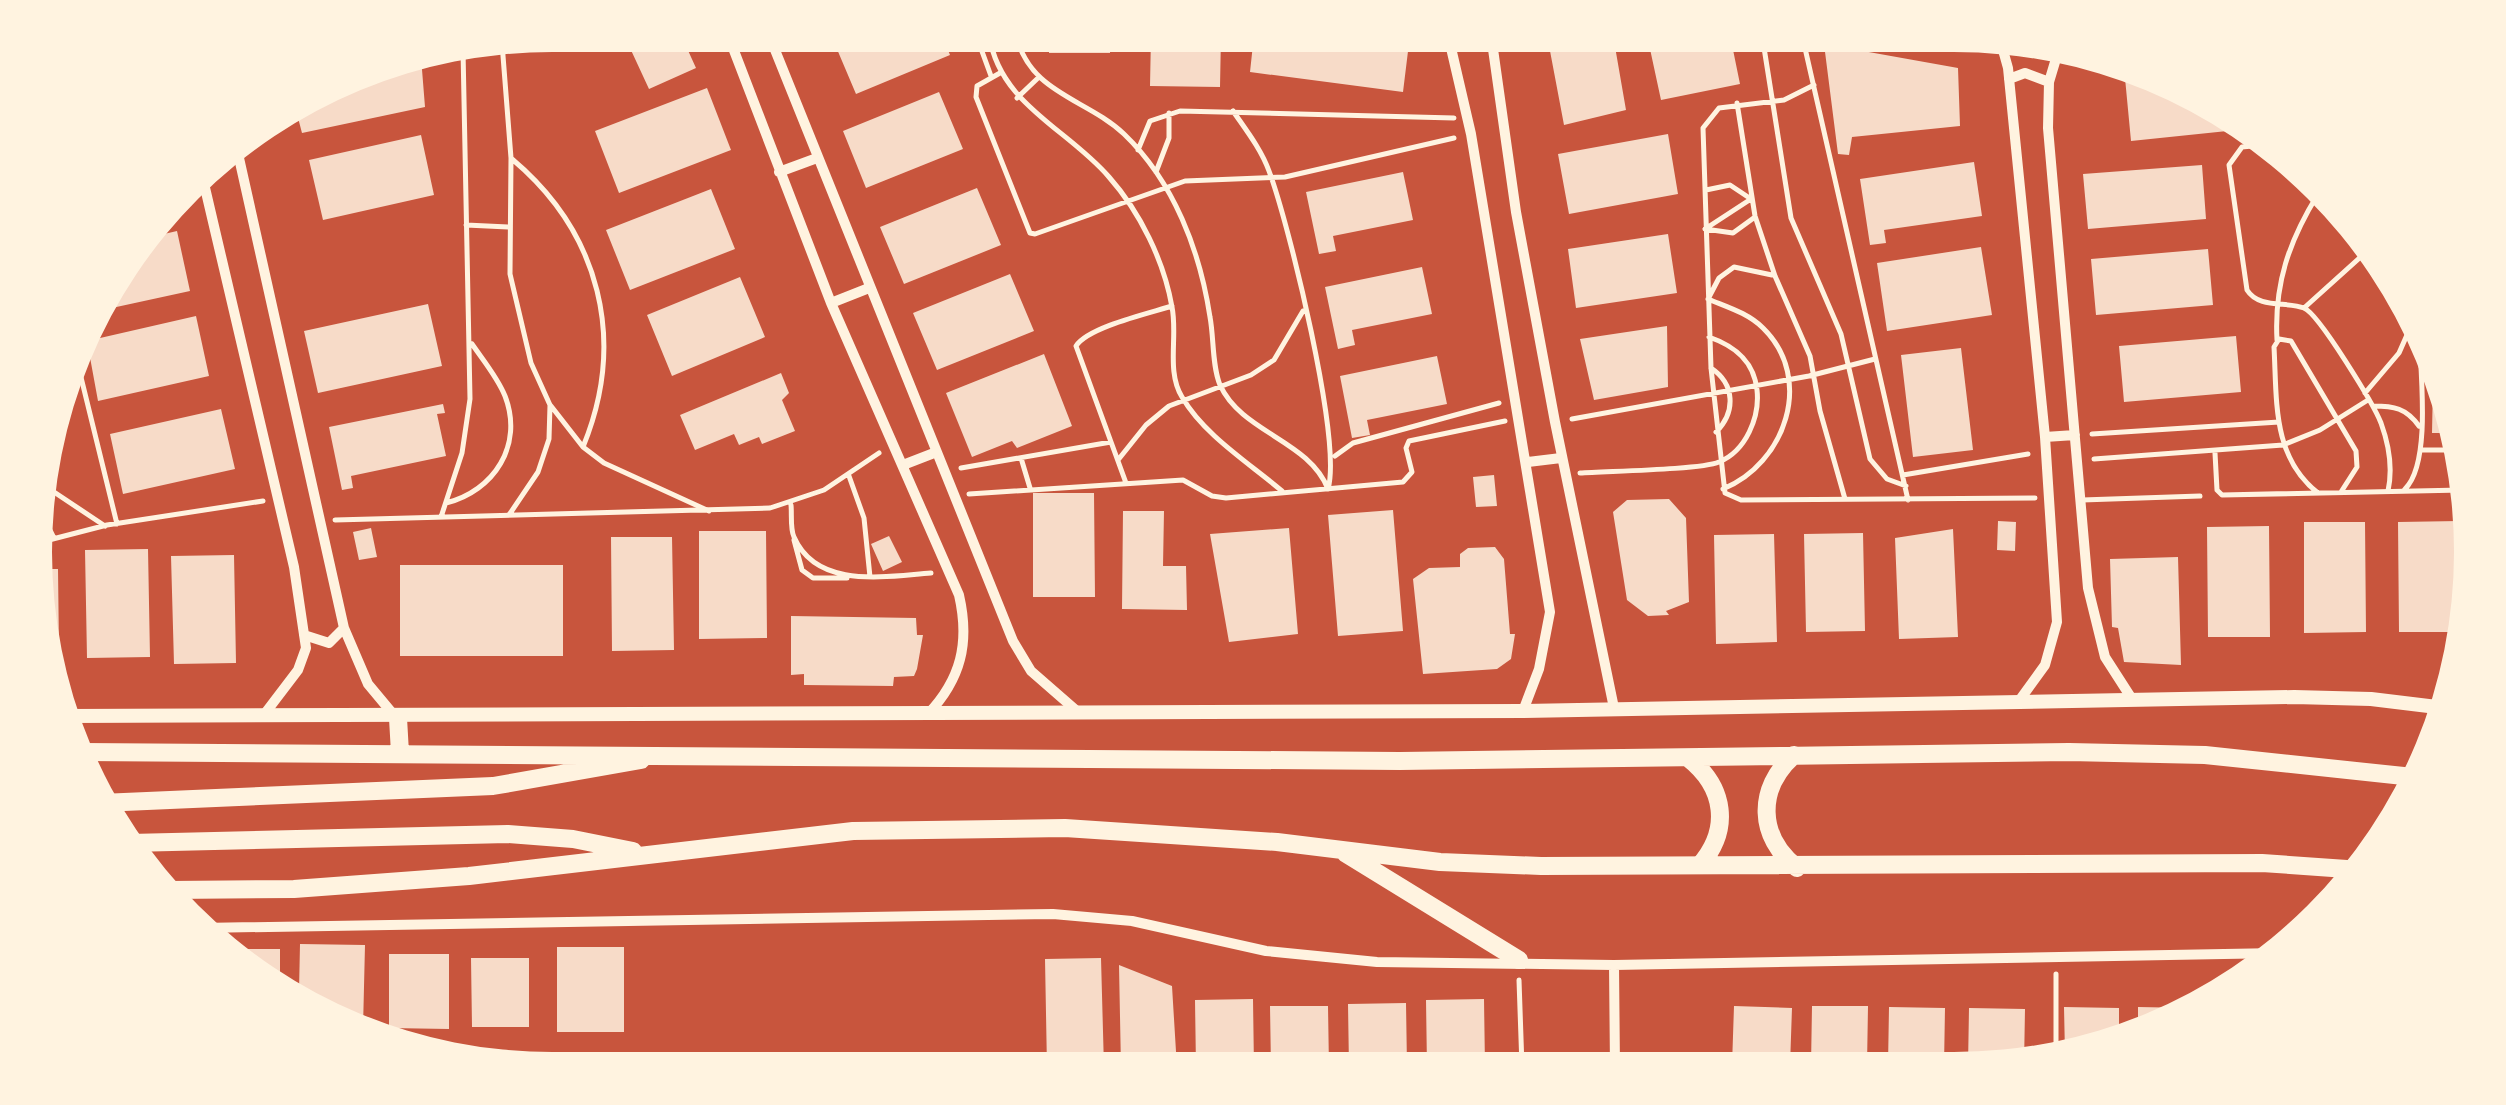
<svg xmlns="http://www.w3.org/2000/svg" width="2506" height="1105" viewBox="0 0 2506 1105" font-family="Figtree,sans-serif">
<rect width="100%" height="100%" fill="#c8553d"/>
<path fill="#f7dbc8" d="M624 35H681L696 68 649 89Z
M831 35H942L950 55 856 94Z
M1049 35H1111L1110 53H1049Z
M1151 35H1221L1220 87 1150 86Z
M1254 35H1410L1403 92 1250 72Z
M1547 35H1613L1626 110 1564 125Z
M1647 35H1730L1740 84 1661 100Z
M1824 44 1958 68 1960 126 1852 137 1849 155 1838 154Z
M421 57 425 107 302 133 297 114 386 63Z
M2144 77 2237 130 2131 141 2125 78Z
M707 88 731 150 619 193 595 131Z
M939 92 963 149 866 188 843 131Z
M1668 134 1678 194 1569 214 1558 154Z
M421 135 434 195 323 220 309 160Z
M1974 162 1982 216 1884 230 1886 243 1870 245 1860 179Z
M2202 165 2206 219 2088 229 2083 174Z
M1403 172 1413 220 1333 236 1336 251 1319 254 1306 192Z
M977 188 1001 245 904 284 880 227Z
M711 189 735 249 630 290 606 230Z
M177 231 190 291 98 311 105 293 151 237Z
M1668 234 1677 293 1576 308 1568 249Z
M1981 247 1992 315 1887 331 1877 263Z
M2208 249 2213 305 2096 315 2091 259Z
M1422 267 1432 314 1352 330 1355 345 1338 349 1325 287Z
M1010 274 1034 331 937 370 913 313Z
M740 277 765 337 672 376 647 315Z
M428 304 442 366 318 393 304 331Z
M196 316 209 376 98 401 87 341Z
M1667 326 1668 387 1594 400 1580 339Z
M2236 336 2241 392 2124 402 2119 346Z
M1961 348 1973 450 1913 457 1901 355Z
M1044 354 1072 426 1017 448 1012 441 972 457 946 393Z
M1437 356 1447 404 1367 420 1370 435 1352 438 1340 376Z
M781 373 789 393 782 400 795 431 762 444 759 437 739 445 734 434 695 450 680 415Z
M2433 382 2447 433H2432Z
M443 404 445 413 437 414 446 456 351 476 353 488 342 490 329 427Z
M221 409 235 469 123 494 110 434Z
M1494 475 1497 506 1476 507 1473 477Z
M1033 493H1094L1095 597H1033Z
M1669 499 1686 518 1689 602 1666 611 1669 615 1648 616 1627 600 1613 512 1627 500Z
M1393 510 1403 631 1338 636 1328 515Z
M1123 511H1164L1163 566H1186L1187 610 1122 609Z
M1998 521 2016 522 2015 551 1997 550Z
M2459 521 2455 632H2399L2398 522Z
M2304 522H2365L2366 632 2304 633Z
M2269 526 2270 637H2208L2207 527Z
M371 528 377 557 359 560 353 532Z
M1289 528 1298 634 1229 642 1210 534Z
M1953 529 1958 637 1899 639 1895 538Z
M699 531H766L767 638 699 639Z
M1863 533 1865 631 1806 632 1804 534Z
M1774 534 1777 642 1716 644 1714 535Z
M889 536 902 562 883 571 871 544Z
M611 537H672L674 650 612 651Z
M1495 547 1504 559 1510 634H1515L1511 659 1497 669 1423 674 1413 579 1429 568 1460 567V554L1468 548Z
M148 549 150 657 87 658 85 550Z
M234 555 236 663 174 664 171 556Z
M2178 557 2181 665 2124 662 2118 628 2112 627 2110 559Z
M400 565H563V656H400Z
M45 569H58L59 651 45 650Z
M791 616 916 618 917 635H923L917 669 914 676 894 677 893 686 804 685V674L791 675Z
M300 944 365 945 363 1029 299 992Z
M557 947H624V1032H557Z
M224 949H280V982Z
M389 954H449V1029L389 1028Z
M471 958H529V1027H472Z
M1101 958 1104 1068H1047L1045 959Z
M1119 965 1172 986 1177 1068H1121Z
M1253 999 1254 1068H1196L1195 1000Z
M1484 999 1485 1067H1427L1426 1000Z
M1406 1003 1407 1067 1349 1068 1348 1004Z
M1270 1006H1328L1329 1068H1271Z
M1734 1006 1792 1008 1790 1066H1732Z
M1812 1006H1868L1867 1066H1811Z
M1889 1007 1945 1008 1944 1066H1888Z
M2064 1007 2119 1008V1039L2065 1054Z
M2138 1007 2191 1008 2138 1034Z
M1969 1008 2025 1009 2024 1065 1968 1066Z"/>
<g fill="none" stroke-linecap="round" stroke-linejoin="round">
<path stroke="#fff3e0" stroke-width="5" d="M976 35 991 76
M989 35C1000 105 1067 128 1109 177 1140 212 1164 261 1172 307 1178 336 1166 371 1182 397 1204 435 1249 463 1282 491
M1016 35C1030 94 1086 98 1124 134 1174 182 1200 251 1210 317 1214 338 1212 366 1220 385 1242 433 1309 440 1328 489
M1762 35 1791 218 1841 334 1870 459 1887 479 1906 486
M1802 35 1908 500
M502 43 511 158 510 274 531 363 550 405 549 439 538 472 509 515
M1000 73 977 86 976 97 1030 233 1035 234 1185 181 1285 177 1454 138
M1814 85 1784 100 1719 108 1703 128 1711 368 1725 493 1741 500 2035 498
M1017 98 1038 78
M1737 103 1755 216 1775 276 1810 356 1820 411 1845 499
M1233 111C1246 130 1261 149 1269 171 1289 224 1342 441 1328 489
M2262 145 2242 147 2229 165 2247 290C2259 309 2286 301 2304 308 2319 314 2374 405 2381 423 2389 445 2393 468 2388 491
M1138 150 1150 121 1180 111 1454 118
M512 159C600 233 627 340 583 447
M2287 159 2316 191
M1156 172 1169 138V113
M466 225 508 227
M1705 229 1751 199 1730 185 1706 190
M1705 229 1733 233 1755 217
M2304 308 2364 254
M2277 340C2274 284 2289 241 2318 194
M78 365 117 524
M1711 368C1735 384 1736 412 1716 432
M2365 393 2399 353 2414 319
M551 406 583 447 604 463 709 511
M2373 406C2394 406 2406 408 2419 426
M1572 419 1809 376 1875 359
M2092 434 2279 422
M2421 450H2451
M2215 453 2217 490 2222 495 2462 490
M1335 456 1353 443 1499 403
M1021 458 1030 488
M2094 459 2283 445 2320 430 2368 400
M1118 460 1146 425 1169 406 1251 375 1274 360 1303 311
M961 468 1111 442
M1580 473C1607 471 1700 470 1719 462 1746 451 1760 417 1757 390 1754 361 1735 346 1709 337
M1903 475 2028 454
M849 476 864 518 870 577
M1126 483 1076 346C1088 327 1150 313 1172 306
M45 486 105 526
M1723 489C1785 464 1815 379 1763 328 1748 313 1727 307 1708 299L1719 278 1734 267 1772 275
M2405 489C2432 463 2420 368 2419 330
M2318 493C2272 457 2277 401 2274 347L2279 339 2291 341 2356 451 2357 467 2341 492
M969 494 1183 480 1212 496 1226 498 1403 482 1412 472 1406 448 1409 441 1505 421
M446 503C494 491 524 445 505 396 498 378 483 360 472 344
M791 505C792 514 790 529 794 537 817 590 887 576 931 573
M441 517 462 453 470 399 463 50
M45 520 54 538
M335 520 770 508 824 490 879 453
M794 540 802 570 813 578H847
M45 541 107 525 263 501
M1519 980 1522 1067
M2056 1056V974"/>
<path stroke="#fff3e0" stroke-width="5" d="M2082 500 2200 496"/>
<path stroke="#fff3e0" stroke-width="10" d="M728 35 831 303 959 595C970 643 961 679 928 714
M769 35 1013 641 1031 671 1078 712
M1448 35 1471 134 1550 612 1539 669 1523 711
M1491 35 1516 212 1555 422 1614 708
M2001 43 2008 68 2045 437 2057 622 2045 665 2019 701
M2058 52 2049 82 2048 128 2088 588 2105 657 2132 699
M2009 79 2025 73 2049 82
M237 149 344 628 368 684 393 714
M779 172 817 158
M202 175 294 567 306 648 298 670 263 716
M831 303 869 288
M2045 437 2075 435
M1528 462 1561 458
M903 465 934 453
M304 635 329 643 344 628
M201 928 1053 914 1132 921 1266 951 1377 962 1614 965 2279 953
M1614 965 1615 1067"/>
<path stroke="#fff3e0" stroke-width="14" d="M69 716 1523 711 2294 697 2371 699 2445 708"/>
<path stroke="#fff3e0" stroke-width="18" d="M398 718 400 753
M82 752 1400 761 2069 752 2205 755 2413 777
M1794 755C1756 789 1758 837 1797 868
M1688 758C1725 787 1731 829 1700 865
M101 803 493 786 641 760
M130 843 508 834 573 839 633 851
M1345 853 1519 960
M169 890 294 889 469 876 853 831 1065 828 1277 842 1440 862 1541 866 2262 863 2361 870"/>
</g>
<path d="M0 0H2506V1105H0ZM552 52H1954A500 500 0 0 1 2454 552V552A500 500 0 0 1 1954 1052H552A500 500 0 0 1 52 552V552A500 500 0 0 1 552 52Z" fill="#fff3e0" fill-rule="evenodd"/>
</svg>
